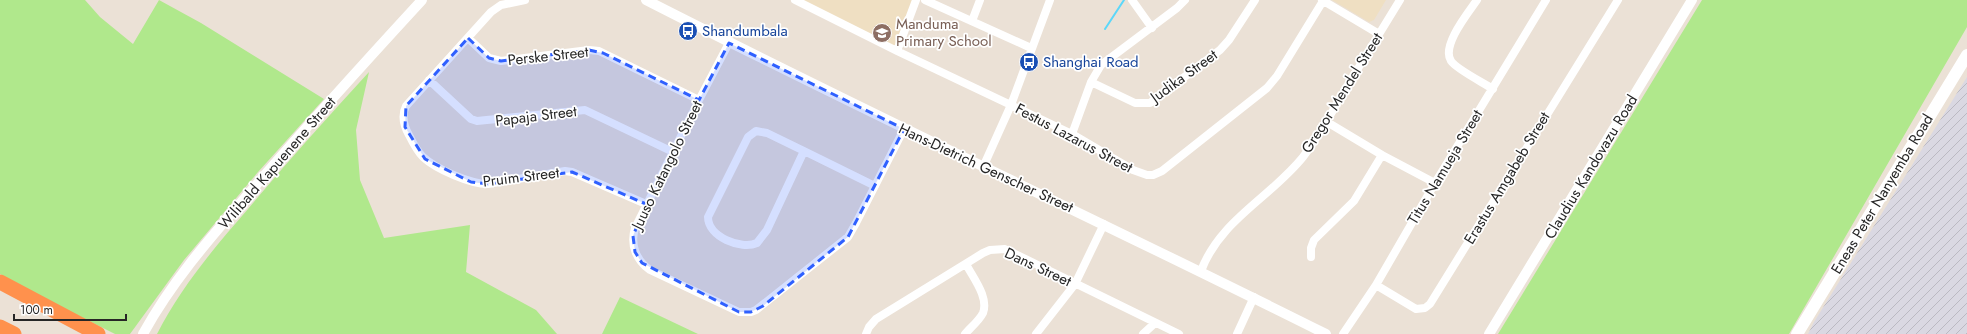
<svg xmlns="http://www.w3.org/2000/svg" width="1967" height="334" viewBox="0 0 1967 334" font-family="Jost,sans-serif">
<defs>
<pattern id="industrial-furrows" width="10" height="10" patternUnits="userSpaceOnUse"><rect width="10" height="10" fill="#dad8e2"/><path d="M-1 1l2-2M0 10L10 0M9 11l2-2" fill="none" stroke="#bbb9c2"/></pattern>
</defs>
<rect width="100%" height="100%" fill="#ebe1d6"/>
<path fill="url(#industrial-furrows)" d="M1967 77V334H1808L1814 322Z"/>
<path fill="#efdfc2" d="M795 0H916L897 51Z
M1332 0H1386L1374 20 1369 22Z"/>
<path fill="#b0e88c" d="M0 0H85L100 17 133 44 159 0 201 23 324 99 258 172 184 260 130 334H115L31 292 0 274Z
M1702 0H1967V27L1789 334H1498Z
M369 72 356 130 360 180 384 238 470 225 466 272 536 310 557 334H157C181 287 214 248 248 209 287 162 328 117 369 72Z
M620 297 698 334H602Z"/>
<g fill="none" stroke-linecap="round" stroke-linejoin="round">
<path stroke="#5cd7f9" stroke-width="2" d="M1105 29 1124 0"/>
<path stroke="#fff" stroke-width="8" d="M525 0 501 5 491 12 406 106C401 116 404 126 409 135 413 143 417 151 423 157 436 169 470 184 488 184L565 171 572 172 646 204
M795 0 897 51 1072 134 1133 170 1147 175H1153L1162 171 1267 88 1277 76 1323 1
M925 0 1031 48
M1132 0 1152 28
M1322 0 1379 34
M1477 0C1468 13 1441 46 1451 61 1456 69 1484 83 1493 89
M972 21 980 0
M468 38 489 58 501 61 589 50 599 51 699 100
M729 43 699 100 635 228C630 245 636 260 650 270L739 312H751L756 310 848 237 856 223 904 129
M897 51 916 0
M429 80 471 119 477 121 585 110 673 152
M1091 82 1135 103H1150L1220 50 1229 40 1255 0
M1327 122 1382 155 1435 183
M756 131 767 133 804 151 767 230 757 243C741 250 708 237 708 217L748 137Z
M1072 134 1091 82 1101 65 1177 8 1185 0
M804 151 875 186
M984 165 1011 105 1050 0
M1311 257V248L1314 240 1354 201 1382 155
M1201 271C1220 220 1270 198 1303 157 1319 136 1332 112 1346 88 1364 59 1382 29 1400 0
M1376 285 1416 309 1425 308 1430 304 1618 0
M866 334 869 327 876 319 983 253 990 250 1005 249 1179 334
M965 334C970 328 979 321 983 313 989 297 973 278 966 264
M1036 334 1075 284 1104 224
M1143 334 1155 323
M1237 334 1254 297
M1343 334 1376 285 1435 183 1546 0"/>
<path stroke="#fff" stroke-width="10" d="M646 0C871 115 1100 221 1326 334
M143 334C172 281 211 237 250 192 306 127 364 63 422 0
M1489 334 1692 0"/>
<path stroke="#fff" stroke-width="12" d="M1797 334 1967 55"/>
<path stroke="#ff914d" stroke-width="15" d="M0 282 98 334
M0 327 14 334"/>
</g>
<path fill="#2f60ff" fill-opacity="0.2" stroke="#2f60ff" stroke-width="3" stroke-dasharray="8 5" stroke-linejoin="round" d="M468 38 489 58 501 61 589 50 603 53 699 100 729 43 904 129 848 237 763 306 751 312H739L642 263 635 252 633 236 646 204 572 172 488 184 471 182 425 159 405 127 406 106Z"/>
<defs>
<symbol id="bus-disc" viewBox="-11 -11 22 22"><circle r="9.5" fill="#1a4fb4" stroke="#fff"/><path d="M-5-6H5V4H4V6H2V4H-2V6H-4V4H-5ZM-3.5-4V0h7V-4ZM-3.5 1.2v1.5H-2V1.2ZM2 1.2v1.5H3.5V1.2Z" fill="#fff"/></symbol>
<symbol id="school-disc" viewBox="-11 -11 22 22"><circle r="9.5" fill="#8d6e63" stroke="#fff"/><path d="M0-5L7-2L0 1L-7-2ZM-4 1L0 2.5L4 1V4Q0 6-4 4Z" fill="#fff"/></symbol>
</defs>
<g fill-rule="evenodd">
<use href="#bus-disc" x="677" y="20" width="22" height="22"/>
<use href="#school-disc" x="871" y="22" width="22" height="22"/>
<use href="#bus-disc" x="1018" y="51" width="22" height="22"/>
</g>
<g text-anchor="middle" stroke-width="3.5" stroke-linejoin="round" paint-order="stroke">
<g font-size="15" fill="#785e54" stroke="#fff" text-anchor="start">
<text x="896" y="29">Manduma<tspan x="896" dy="17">Primary School</tspan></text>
</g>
<g font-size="15" fill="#164399" stroke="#fff" text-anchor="start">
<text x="702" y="36">Shandumbala</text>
<text x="1043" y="67">Shanghai Road</text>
</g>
<g font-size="15" fill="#262626" stroke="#fff">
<text transform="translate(548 56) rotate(-6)" y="5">Perske Street</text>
<text transform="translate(1184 76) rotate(-36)" y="5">Judika Street</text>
<text transform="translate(1342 93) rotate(-58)" y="5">Gregor Mendel Street</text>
<text transform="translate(536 116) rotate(-7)" y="5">Papaja Street</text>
<text transform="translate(1074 138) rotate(28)" y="5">Festus Lazarus Street</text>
<text transform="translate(277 163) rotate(-49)" y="5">Wilibald Kapuenene Street</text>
<text transform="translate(667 165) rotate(-64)" y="5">Juuso Katangolo Street</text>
<text transform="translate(1445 167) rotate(-59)" y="5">Titus Namueja Street</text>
<text transform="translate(1591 167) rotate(-59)" y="5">Claudius Kandovazu Road</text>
<text transform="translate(986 168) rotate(25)" y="5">Hans-Dietrich Genscher Street</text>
<text transform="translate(521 177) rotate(-7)" y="5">Pruim Street</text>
<text transform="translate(1507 178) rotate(-59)" y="5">Erastus Amgabeb Street</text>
<text transform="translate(1882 194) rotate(-59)" y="5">Eneas Peter Nanyemba Road</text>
<text transform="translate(1038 267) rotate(25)" y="5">Dans Street</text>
</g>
</g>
<path d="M14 314v6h112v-6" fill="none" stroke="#262626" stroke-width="2"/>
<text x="20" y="314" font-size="12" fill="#262626" stroke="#ffffff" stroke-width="3" paint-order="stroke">100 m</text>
</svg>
